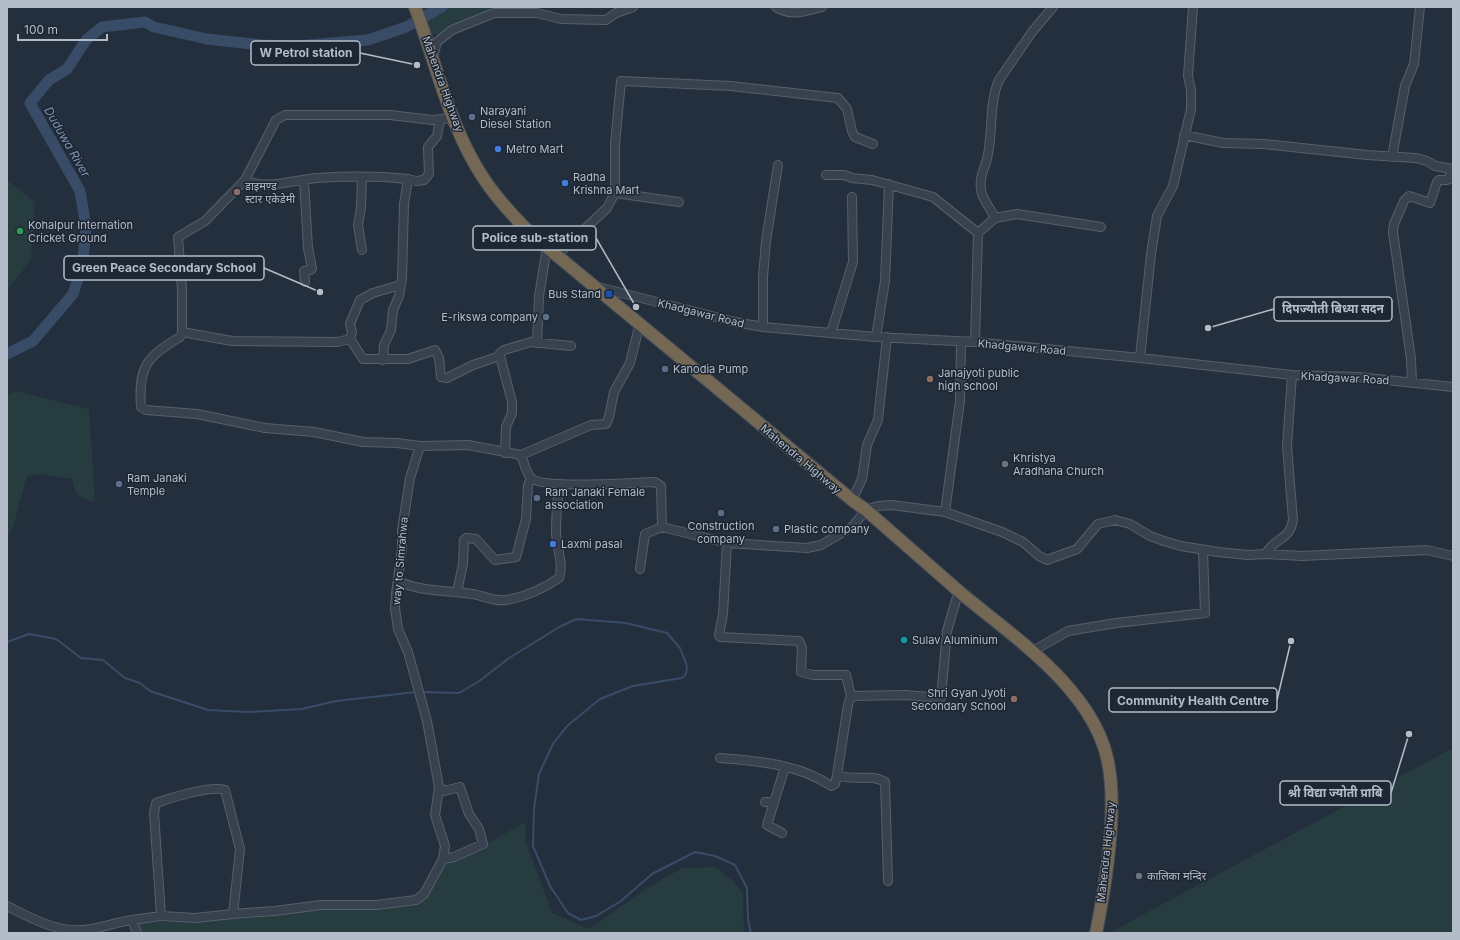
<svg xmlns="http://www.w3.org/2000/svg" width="1460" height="940" viewBox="0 0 1460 940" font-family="Inter,'Noto Sans Devanagari',sans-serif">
<rect width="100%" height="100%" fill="#242f3e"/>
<path fill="#263c3f" d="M424 7H518L496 16 427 37Z
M7 180 35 202 31 260 7 291Z
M15 391 89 409 95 502C80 498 75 495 72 479L43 474 27 476 12 531 7 537V396Z
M1453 748V933H1109Z
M525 822 526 842 552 913 589 929 646 889 682 868 715 867 732 880 743 893 744 933H140L136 923 251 918 321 909H376L402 906 428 897 445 865 489 843Z"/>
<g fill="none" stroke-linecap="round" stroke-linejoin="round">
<path stroke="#394c67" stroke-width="2" d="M7 642 29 634 56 639 81 658 103 660 125 678 140 683 150 691 208 710 248 712 302 709 336 701 416 692
M422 692 459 693 478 682 509 658 561 626 577 619 626 623 667 633 680 648 687 666 686 674 682 678 633 686 600 699 567 726 553 744 539 774 534 809 533 846 550 886 568 913 581 920 596 916 621 901 652 874 695 852 715 856 735 865 747 888 748 920 751 933"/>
<path stroke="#394c67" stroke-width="11" d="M7 354 33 341 73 294 82 266 84 249 86 227 80 191 30 103 49 80 67 69 86 40 102 27 145 22 154 27 207 39 262 45 296 46 368 40 406 27 442 7"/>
<defs>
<path id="minor" d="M776 7C791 17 807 11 822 7
M433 57 437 42 452 30 494 13H537L561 19 606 20 616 13 633 7
M453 118 432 120 390 115H285L276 120 245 180 205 221 178 237 182 290V332L180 337C147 357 138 366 141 407L146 410 197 414 265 428 314 432 363 442 397 443 420 446 468 445 521 455C524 462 526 473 531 478 542 489 635 483 655 482L661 486 662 527 727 543 807 548 821 545 852 527 866 510 878 506 892 505 945 512 1002 532 1023 542 1039 556 1047 560 1077 549 1098 524 1115 520 1130 524 1150 536 1164 541 1181 546 1218 552 1248 555 1266 554 1302 556 1427 550 1453 556
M1184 135 1223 143 1264 144 1367 155 1416 158 1427 161 1435 166 1453 169
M1392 157 1405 86 1414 64 1420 7
M826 175H844L852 178 872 180 933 197 978 233 975 342
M245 180C267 191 295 179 318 178 348 176 379 176 408 179
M304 181 308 248 312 268 311 270 304 271 305 282
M615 193 679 202
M995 218C991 209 982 199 981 190 979 174 986 168 988 154 993 129 989 103 999 80L1032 32 1053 7
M978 233 995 218 1017 214 1101 227
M362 250 358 225 361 208 362 177
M557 255 607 208 615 193V144L621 81 731 86 838 98 847 109 852 131 855 137 873 144
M598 287 735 322 763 327 876 337 975 342 1140 358 1292 375 1358 377 1453 387
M763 327V277L766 241 778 165
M182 332 232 341 337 342 350 339 352 332 350 324 360 300 373 293 400 285
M831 333 853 262 852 197
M876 337 885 281 889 184
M350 339 363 359H408L435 350 439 358 441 377 447 378 473 365 500 356 512 402V413L506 427 505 453
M537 343 539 296 547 247
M500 356V353L504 350 531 342 571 346
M1140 358 1151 254 1157 216 1173 186 1191 109V90L1188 76 1193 7
M383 360 384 345 391 330 393 310 399 296 402 279 404 204 408 179 416 181 424 180 429 174 428 147 437 136 440 120
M1412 382 1411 359 1393 232 1394 224 1404 201 1409 196 1430 203 1437 182 1439 180H1447L1449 179 1452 169
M521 455 591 425 606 424 609 417 614 392 630 363 640 323
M852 500 862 479 867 445 878 420 887 337
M945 512 960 401 961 343
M1266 554C1273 538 1290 541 1293 520L1287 446 1292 375
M640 569 645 534 662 527
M398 581C420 592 448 590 473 594 484 596 495 602 506 600 525 597 543 589 559 578 564 565 557 549 556 534 556 518 557 500 560 484
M457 592 463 564 464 540 466 538 476 539 495 560 516 557 526 519 528 485 531 478
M1031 652 1068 631 1116 623 1205 613 1203 550
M851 696 905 695 941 698 947 631 959 590
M720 758C756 761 800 764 831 786L835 784 837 775 848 705 851 696 846 675H813L801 672 802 648 799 641 720 637 719 635 723 614 727 543
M837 775C853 782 871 773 885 782L888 881
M439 787 435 815 445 846 443 859
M765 802H773
M782 833 767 825 785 767
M7 906C31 918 55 932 83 930 100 929 116 922 132 920
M233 914 275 911 321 905H376L416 900 424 894 443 859 454 857 483 844 479 829 469 814 460 787 444 791 439 787 427 721 408 652 398 629 395 608 396 594 402 549V530L410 478 420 446
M137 933 132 920 161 916 195 918 233 914 240 849 225 790C211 785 170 798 156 803L154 813 161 916"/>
<path id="highway" d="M415 7C436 63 450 129 484 179 497 199 514 217 531 234L852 500 866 510C898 538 930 566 962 594 1015 638 1094 690 1108 762 1118 811 1106 883 1096 933"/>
</defs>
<use href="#minor" stroke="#565f6c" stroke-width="10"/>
<use href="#highway" stroke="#434c59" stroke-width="14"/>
<use href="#minor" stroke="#38414e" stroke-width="8"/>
<use href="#highway" stroke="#746855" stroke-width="12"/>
</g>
<g fill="#5c6f8a" stroke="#1d2633" stroke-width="1.5">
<circle cx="472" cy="117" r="4"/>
<circle cx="546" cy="317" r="4"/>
<circle cx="665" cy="369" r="4"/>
<circle cx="119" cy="484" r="4"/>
<circle cx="537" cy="498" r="4"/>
<circle cx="721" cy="513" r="4"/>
<circle cx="776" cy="529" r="4"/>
</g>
<g fill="#3f7fe0" stroke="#1d2633" stroke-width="1.5">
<circle cx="498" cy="149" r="4"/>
<circle cx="565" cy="183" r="4"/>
<circle cx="553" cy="544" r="4"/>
</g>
<g fill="#8d6e63" stroke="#1d2633" stroke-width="1.5">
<circle cx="237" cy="192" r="4"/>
<circle cx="930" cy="379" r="4"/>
<circle cx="1014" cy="699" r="4"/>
</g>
<circle fill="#2e9e5b" stroke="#1d2633" stroke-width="1.5" cx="20" cy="231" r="4"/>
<rect fill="#1a4fb4" stroke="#1d2633" stroke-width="1.5" x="605" y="290" width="8" height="8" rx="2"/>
<g fill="#6b7280" stroke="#1d2633" stroke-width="1.5">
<circle cx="1005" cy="464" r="4"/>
<circle cx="1139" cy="876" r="4"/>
</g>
<circle fill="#0f9aa8" stroke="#1d2633" stroke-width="1.5" cx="904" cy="640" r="4"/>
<g text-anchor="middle" stroke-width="3" stroke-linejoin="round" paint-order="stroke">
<g font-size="11" fill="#b4bcc9" stroke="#1d2633">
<text transform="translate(443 84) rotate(70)" y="4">Mahendra Highway</text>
<text transform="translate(701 313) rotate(14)" y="4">Khadgawar Road</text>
<text transform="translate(1022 347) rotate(5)" y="4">Khadgawar Road</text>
<text transform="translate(1345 378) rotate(3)" y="4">Khadgawar Road</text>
<text transform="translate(801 459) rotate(40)" y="4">Mahendra Highway</text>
<text transform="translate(400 561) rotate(-85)" y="4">way to Simrahwa</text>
<text transform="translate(1106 852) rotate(-84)" y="4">Mahendra Highway</text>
</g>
<g font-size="11" fill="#b4bcc9" stroke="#1d2633" text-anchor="start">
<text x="480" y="115">Narayani<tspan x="480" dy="13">Diesel Station</tspan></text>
<text x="506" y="153">Metro Mart</text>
<text x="573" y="181">Radha<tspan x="573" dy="13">Krishna Mart</tspan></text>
<text x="245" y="190">डाइमण्ड<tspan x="245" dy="13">स्टार एकेडेमी</tspan></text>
<text x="28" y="229">Kohalpur Internation<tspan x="28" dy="13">Cricket Ground</tspan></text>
<text x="601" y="298" text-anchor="end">Bus Stand</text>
<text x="538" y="321" text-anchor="end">E-rikswa company</text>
<text x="673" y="373">Kanodia Pump</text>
<text x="938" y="377">Janajyoti public<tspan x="938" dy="13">high school</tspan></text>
<text x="1013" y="462">Khristya<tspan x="1013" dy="13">Aradhana Church</tspan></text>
<text x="127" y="482">Ram Janaki<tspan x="127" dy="13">Temple</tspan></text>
<text x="545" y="496">Ram Janaki Female<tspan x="545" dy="13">association</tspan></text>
<text x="721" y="530" text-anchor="middle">Construction<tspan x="721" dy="13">company</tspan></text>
<text x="784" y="533">Plastic company</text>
<text x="561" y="548">Laxmi pasal</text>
<text x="912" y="644">Sulav Aluminium</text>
<text x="1006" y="697" text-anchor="end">Shri Gyan Jyoti<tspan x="1006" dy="13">Secondary School</tspan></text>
<text x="1147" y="880">कालिका मन्दिर</text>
</g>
<g font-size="12" font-style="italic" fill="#7c92b1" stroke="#1d2633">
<text transform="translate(67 142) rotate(60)" y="4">Duduwa River</text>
</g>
</g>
<path fill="none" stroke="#b4bcc9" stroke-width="1.5" d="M417 65L360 53M636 307L596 238M320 292L264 268M1208 328L1274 309M1291 641L1277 700M1409 734L1391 793"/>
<g fill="#b4bcc9" stroke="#1d2633" stroke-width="1.5">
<circle cx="417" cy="65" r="4"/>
<circle cx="636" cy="307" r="4"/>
<circle cx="320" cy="292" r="4"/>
<circle cx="1208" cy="328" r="4"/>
<circle cx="1291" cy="641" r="4"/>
<circle cx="1409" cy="734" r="4"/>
</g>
<g fill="#1d2633" stroke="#b4bcc9" stroke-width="1.5">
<rect x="251" y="41" width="109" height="24" rx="4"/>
<rect x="473" y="226" width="123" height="24" rx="4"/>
<rect x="64" y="256" width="200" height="24" rx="4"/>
<rect x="1274" y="297" width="118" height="24" rx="4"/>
<rect x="1109" y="688" width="168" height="24" rx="4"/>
<rect x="1280" y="781" width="111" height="24" rx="4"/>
</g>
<g font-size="12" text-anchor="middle" font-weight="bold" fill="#b4bcc9">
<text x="306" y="57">W Petrol station</text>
<text x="535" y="242">Police sub-station</text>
<text x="164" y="272">Green Peace Secondary School</text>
<text x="1333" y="313">दिपज्योती बिध्या सदन</text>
<text x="1193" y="705">Community Health Centre</text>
<text x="1335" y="797">श्री विद्या ज्योती प्राबि</text>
</g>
<rect width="1460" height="940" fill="none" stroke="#b4bcc9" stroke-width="16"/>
<path d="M18 34v6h89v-6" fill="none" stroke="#b4bcc9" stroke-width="2"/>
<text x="24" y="34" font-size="12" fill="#b4bcc9" stroke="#1d2633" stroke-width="3" paint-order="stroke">100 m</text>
</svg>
